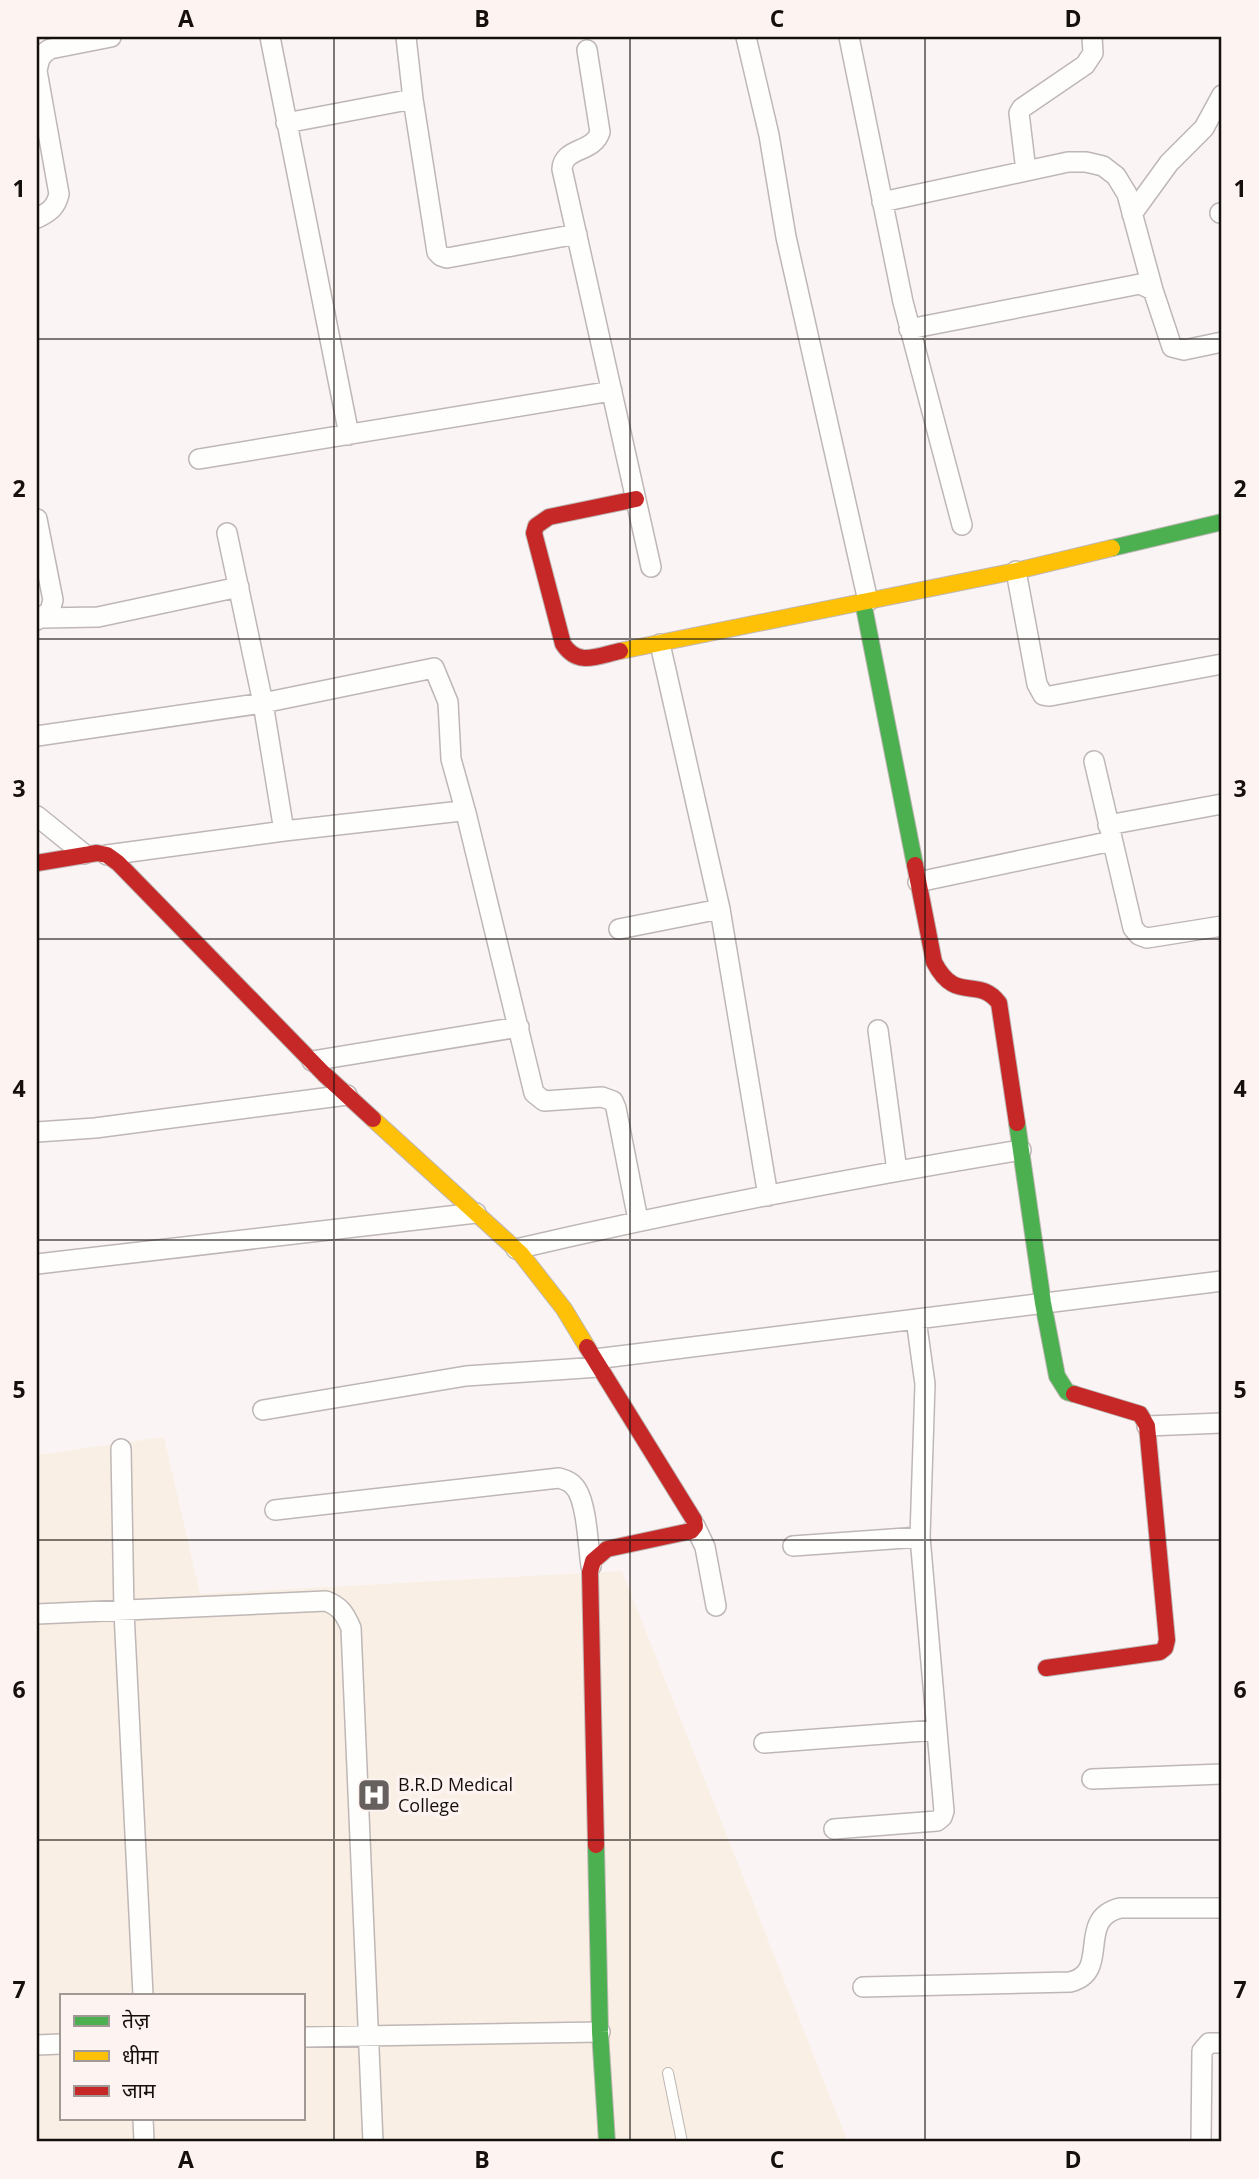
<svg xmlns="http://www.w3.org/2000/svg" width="1259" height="2179" viewBox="0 0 1259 2179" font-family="'Open Sans','Noto Sans Devanagari',sans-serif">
<rect width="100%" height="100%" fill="#faf5f4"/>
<path fill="#f9efe4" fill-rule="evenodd" d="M164 1437 200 1594 622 1571 848 2142H37V1455ZM61 1995H303V2118H61Z"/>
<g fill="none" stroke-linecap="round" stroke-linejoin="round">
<defs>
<path id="lane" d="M668 2073 682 2142"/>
<path id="street" d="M270 37 349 435
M406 37 413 99 437 252 441 256 447 258 577 234
M746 37 769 135 786 237 868 601
M849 37 903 302 962 525
M587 50 600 132C594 153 563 147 562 169L651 567
M286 123 413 99
M1026 171 1019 113 1022 108 1085 65 1093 53 1092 37
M882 202 1068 162H1086L1103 166 1116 176 1127 194 1153 290
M1220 213H1222
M1132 214 1169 163 1204 128 1222 95
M37 218C50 212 56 207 59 194L37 71C39 60 40 55 50 49L111 37
M909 329 1140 284 1153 290 1172 347 1184 350 1222 342
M199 459 612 391
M37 519 53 600 50 611 37 620
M227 533 263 703 284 831
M1016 571 1037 684 1043 695 1050 696 1222 664
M42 618 98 617 239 587
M660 644 720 909 768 1196
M37 736 263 703 434 668 448 702 451 759 466 813
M1094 761 1133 928 1139 935 1147 938 1222 926
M37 816 84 854
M1108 825 1222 804
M107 855 284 831 461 811 466 813 534 1093 544 1101 602 1097 613 1101 616 1108 638 1220
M918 882 1112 841
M619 929 720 909
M878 1030 897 1171
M312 1061 519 1027
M37 1132 95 1128 347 1095
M516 1249C683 1210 852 1178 1021 1150
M37 1264 476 1213
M595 1359 1222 1281
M263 1410 466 1376 599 1367
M1147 1426 1222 1423
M121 1449 124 1612 143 1995
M275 1510 559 1478C566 1480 572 1482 577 1490 587 1507 588 1545 591 1566
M695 1526 705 1547 716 1606
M793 1546 920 1537
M37 1614 326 1601C340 1606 345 1614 351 1628L373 2142
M764 1743 937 1730
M1092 1779 1222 1774
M834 1829 937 1821 942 1817 944 1811 920 1537 925 1384 916 1319
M863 1987 1070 1982C1112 1972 1075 1919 1120 1908H1222
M303 2037 600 2032
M37 2045 61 2044
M143 2118 144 2142
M1201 2142 1202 2051 1209 2043H1222"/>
<path id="fast" d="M1112 548 1222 522
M863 602 915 865
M1017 1123 1043 1303 1057 1376 1067 1392 1074 1394
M596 1845 600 2032 607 2142"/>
<path id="slow" d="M620 651 1016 571 1112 548
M373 1119 521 1254 564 1309 587 1347"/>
<path id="jam" d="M620 651C597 656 578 667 563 644L534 533 536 526 549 517 636 499
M37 863 97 853 107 855 118 863 324 1074 373 1119
M915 865 934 962C956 1005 978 975 999 1003L1017 1123
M587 1347 694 1520 695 1526 691 1531 607 1549 593 1561 590 1572 596 1845
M1046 1668 1160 1652 1165 1648 1167 1640 1147 1426 1140 1414 1074 1394"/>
</defs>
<use href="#lane" stroke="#beb7b5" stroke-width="12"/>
<use href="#street" stroke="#beb7b5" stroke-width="22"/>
<use href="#fast" stroke="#beb7b5" stroke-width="18"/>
<use href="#slow" stroke="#beb7b5" stroke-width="18"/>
<use href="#jam" stroke="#beb7b5" stroke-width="18"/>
<use href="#lane" stroke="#fefefd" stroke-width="10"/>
<use href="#street" stroke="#fefefd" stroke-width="19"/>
<use href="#fast" stroke="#4caf50" stroke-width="16"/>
<use href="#slow" stroke="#ffc107" stroke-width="16"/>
<use href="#jam" stroke="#c62828" stroke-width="16"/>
</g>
<path fill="none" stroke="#16100d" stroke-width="2" stroke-opacity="0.55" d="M334 37V2142M630 37V2142M925 37V2142M37 339H1222M37 639H1222M37 939H1222M37 1240H1222M37 1540H1222M37 1840H1222"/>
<defs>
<symbol id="hospital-square" viewBox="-11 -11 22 22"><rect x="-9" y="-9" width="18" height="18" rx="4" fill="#66605e" stroke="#fdf4f1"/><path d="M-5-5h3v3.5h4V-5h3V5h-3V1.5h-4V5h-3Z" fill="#fff"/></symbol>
</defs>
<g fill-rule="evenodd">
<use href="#hospital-square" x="355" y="1776" width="38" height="38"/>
</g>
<g text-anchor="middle" stroke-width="7" stroke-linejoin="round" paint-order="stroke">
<g font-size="18" fill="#16100d" stroke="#fdf4f1" text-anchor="start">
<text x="398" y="1791">B.R.D Medical<tspan x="398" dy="21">College</tspan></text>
</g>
</g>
<rect width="1259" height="2179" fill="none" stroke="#fdf4f1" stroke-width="77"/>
<rect x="60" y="1994" width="245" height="126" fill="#fdf4f1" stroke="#a19996" stroke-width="2"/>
<rect x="74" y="2016" width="35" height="10" fill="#4caf50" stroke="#a19996" stroke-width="2"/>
<text x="122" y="2028" font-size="21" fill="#16100d">तेज़</text>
<rect x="74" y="2051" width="35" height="10" fill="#ffc107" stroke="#a19996" stroke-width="2"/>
<text x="122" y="2064" font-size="21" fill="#16100d">धीमा</text>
<rect x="74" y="2086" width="35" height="10" fill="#c62828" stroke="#a19996" stroke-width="2"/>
<text x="122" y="2098" font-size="21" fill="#16100d">जाम</text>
<rect x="38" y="38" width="1182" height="2102" fill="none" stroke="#16100d" stroke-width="2.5"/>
<g font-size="23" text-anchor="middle" font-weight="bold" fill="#16100d">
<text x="186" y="27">A</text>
<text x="482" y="27">B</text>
<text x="777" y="27">C</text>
<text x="1073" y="27">D</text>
<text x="19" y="197">1</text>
<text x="1240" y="197">1</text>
<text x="19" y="497">2</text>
<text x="1240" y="497">2</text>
<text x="19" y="797">3</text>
<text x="1240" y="797">3</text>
<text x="19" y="1097">4</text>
<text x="1240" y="1097">4</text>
<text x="19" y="1398">5</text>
<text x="1240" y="1398">5</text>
<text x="19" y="1698">6</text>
<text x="1240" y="1698">6</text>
<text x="19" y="1998">7</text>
<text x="1240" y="1998">7</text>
<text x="186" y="2168">A</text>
<text x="482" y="2168">B</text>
<text x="777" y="2168">C</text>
<text x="1073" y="2168">D</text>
</g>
</svg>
